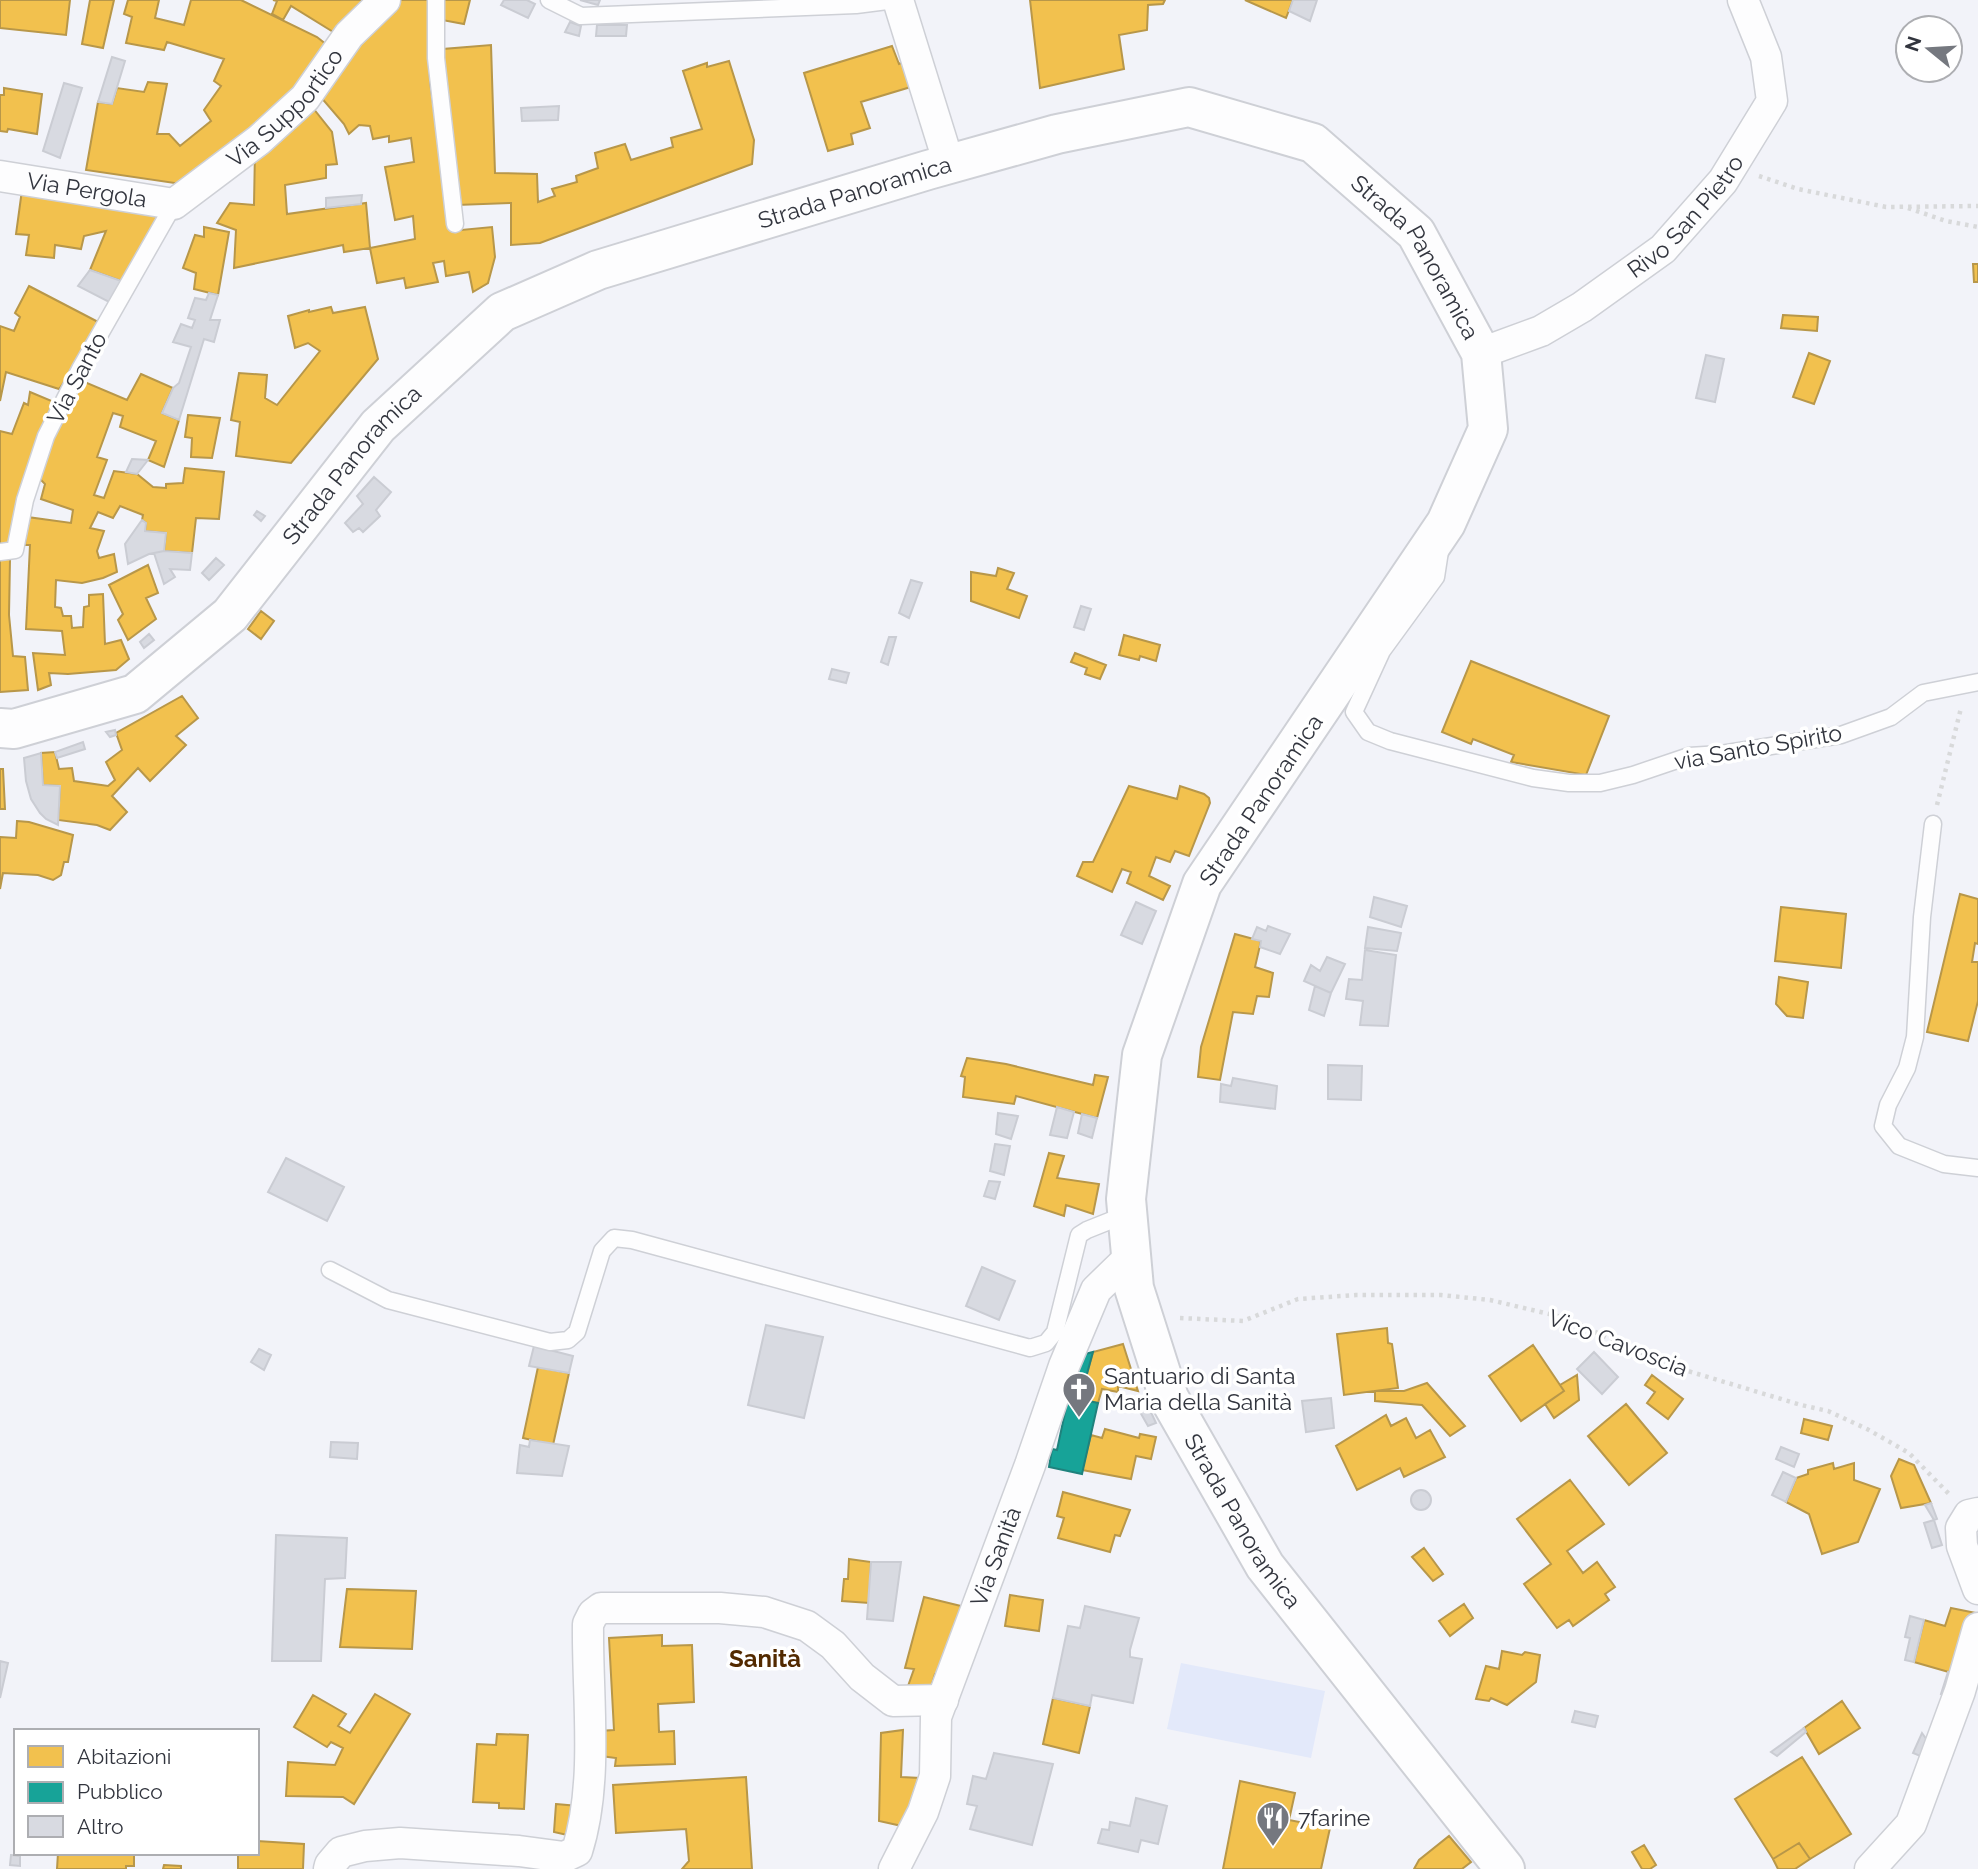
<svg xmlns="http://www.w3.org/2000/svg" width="1978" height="1869" viewBox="0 0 1978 1869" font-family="Raleway,sans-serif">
<rect width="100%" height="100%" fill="#f2f3f9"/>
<path fill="#e3e9fa" d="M1181 1663 1325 1691 1311 1758 1167 1729Z"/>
<path fill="#f2c14e" stroke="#b89749" stroke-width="2" d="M0 0H70L66 35 0 28Z
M90 0H114L103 48 82 44Z
M128 0H159L155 18 184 25 191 0H241L317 37 332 49 283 107 188 185 86 170 98 102 112 104 117 88 144 92 148 82 167 84 157 134H169L180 146 211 121 204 110 221 86 214 81 224 59 167 42 164 50 126 43 132 17 124 14Z
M273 0H377L343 38 291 6 283 20 272 14 277 1Z
M393 0H430L428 22 430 82 451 231 492 227 495 257 488 283 473 292 469 272 446 276 444 261 433 263 438 282 406 288 404 278 377 283 370 248 415 239 413 216 395 220 385 167 414 162 411 138 389 142V136L373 139 370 126 359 125 349 134 344 124 319 95Z
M443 0H470L464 24 442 20Z
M1030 0H1165L1163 4 1148 5 1147 30 1119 35 1124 69 1040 88Z
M1245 0H1293L1286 18Z
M491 45 495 173 537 174 538 202 555 196 552 189 577 182 576 176 598 168 595 153 625 144 631 160 673 147 671 138 702 129 683 71 707 63V67L729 61 754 140 752 164 540 243 511 245V203L457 205 443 49Z
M892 46 899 64 907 61 914 86 861 102 870 128 851 134 853 144 828 151 804 73Z
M4 88 42 94 37 134 8 129 7 132 0 131V95H4Z
M309 103 332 132 337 164 326 165V178L285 185 287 214 366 203 370 248 344 252 343 245 234 268 236 230 217 223 230 203 254 205 255 150 274 136 294 129 292 122Z
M22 190 161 211 127 283 90 270 106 231 84 236 81 249 55 245 54 258 26 255 29 235 16 234Z
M204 227 229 232 218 295 194 289 196 273 183 268 195 235 204 237Z
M1973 264H1978V282H1974Z
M29 286 102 324 87 350 59 389 6 372 0 401V326L14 331 20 317 15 313Z
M331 307 333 313 365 307 378 359 291 463 236 456 240 422 231 420 239 373 267 375 265 398 277 405 320 351 308 343 295 348 288 316 309 310V312Z
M1783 315 1818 317 1817 331 1781 328Z
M1809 353 1830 361 1814 404 1793 397Z
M141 374 173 388 162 413 179 420 164 467 148 460 156 441 120 427 123 416 113 413 97 457 107 460 94 495 104 498 114 471 137 474 153 487 166 488V484L183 483 185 468 224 472 219 519 196 518 192 553 164 551 166 533 145 531 146 523 142 520 143 515 120 506 113 518 98 512 90 528 104 531 97 551 99 558 114 554 117 572 103 578 82 583 56 580 55 607 61 608 63 616H71L72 628 83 627 84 607 89 606V595L103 594 105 644 121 640 129 659 116 670 68 674 49 673 51 685 38 690 33 653 65 655 62 631 26 629 30 545H25L27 517 71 523 73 510 41 499 45 484 40 479 46 455 80 380 127 400Z
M30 392 54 402 30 462 12 541 4 547H0V431L12 434 24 403 28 405Z
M188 415 220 418 212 458 191 457 192 438 185 437Z
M0 558 10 559 9 615 13 656 25 657 28 690 0 692Z
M148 565 158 593 146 598 156 619 128 640 118 620 123 614 109 585Z
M998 568 1014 573 1007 589 1027 596 1019 618 971 601V572L996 576Z
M261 611 274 621 261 639 248 629Z
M1124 635 1160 645 1156 661 1140 656 1139 660 1119 655Z
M1075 653 1106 665 1100 679 1085 674 1087 668 1071 662Z
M1471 661 1609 716 1586 775 1511 762 1514 755 1473 739 1471 744 1442 732Z
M182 696 198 718 176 736 186 745 150 781 138 768 112 796 127 812 110 830 97 825 58 820 60 786 43 785 41 753 55 752 59 769 72 768 74 781 108 786 115 780 106 762 122 750 116 733Z
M0 769H3L5 809H0Z
M1129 786 1177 799 1180 786 1204 794 1209 798 1210 803 1189 856 1175 851 1170 862 1156 857 1149 876 1170 886 1163 900 1127 883 1131 872 1122 869 1112 892 1077 876 1083 862H1093Z
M17 821 29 822 73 835 68 862H64L61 875 53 880 38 875 3 873 0 889V837L16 838Z
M1960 894 1978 899V944L1975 943 1972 962H1978V1001L1968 1041 1927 1032Z
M1781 907 1846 914 1841 968 1775 961Z
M1235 934 1261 941 1255 967 1273 973 1269 997 1257 996 1253 1014 1233 1012 1220 1080 1198 1077 1201 1047Z
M1779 977 1808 982 1803 1018 1787 1016 1776 1004Z
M967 1058 1006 1064 1093 1085 1095 1075 1108 1077 1097 1118 1016 1096 1014 1104 963 1097 965 1077 961 1076Z
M1049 1153 1064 1156 1057 1178 1099 1184 1093 1214 1066 1205 1064 1216 1034 1206Z
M1387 1328 1388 1343 1392 1344 1398 1388 1344 1395 1337 1334Z
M1123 1344 1138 1391 1118 1386V1392L1102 1389 1098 1403 1080 1399 1093 1352Z
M1533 1345 1564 1391 1521 1421 1489 1376Z
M538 1367 569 1373 553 1445 523 1438Z
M1577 1375 1579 1400 1554 1418 1545 1404 1564 1391 1560 1385Z
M1652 1375 1683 1399 1668 1419 1647 1403 1655 1392 1645 1385Z
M1427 1383 1465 1426 1450 1436 1422 1405 1375 1401V1391H1404Z
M1626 1404 1667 1453 1629 1485 1588 1436Z
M1386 1415 1391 1426 1406 1418 1416 1438 1430 1430 1445 1457 1404 1477 1400 1468 1357 1490 1336 1446Z
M1804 1419 1832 1426 1828 1440 1801 1433Z
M1105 1429 1139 1438 1140 1434 1156 1437 1151 1459 1136 1456 1131 1479 1082 1470 1091 1435 1102 1438Z
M1899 1459 1914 1465 1931 1503 1901 1508 1891 1476Z
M1833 1463 1834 1469 1854 1463V1480L1880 1489 1858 1542 1822 1554 1809 1514 1786 1502 1796 1478 1808 1474V1470Z
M1570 1480 1604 1524 1567 1551 1583 1573 1597 1562 1615 1587 1605 1594 1609 1600 1573 1626 1569 1620 1557 1628 1524 1584 1551 1564 1517 1519Z
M1063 1492 1130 1510 1120 1536 1115 1535 1110 1552 1058 1538 1064 1518 1057 1516Z
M1424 1548 1443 1574 1433 1581 1412 1557Z
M849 1559 871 1562 869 1603 842 1601 844 1579H848Z
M347 1589 416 1591 412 1649 340 1647Z
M1010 1595 1043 1600 1039 1631 1005 1626Z
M924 1597 961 1606 943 1675 935 1674 931 1687 908 1686 914 1669 905 1668Z
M1464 1604 1473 1618 1450 1636 1439 1621Z
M1951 1608 1976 1613 1959 1675 1914 1662 1924 1620 1945 1626Z
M662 1635V1646L692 1645 694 1702 658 1704 659 1732 674 1731 675 1764 615 1766 616 1758 601 1756 599 1731 614 1730 609 1638Z
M1502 1651 1522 1655 1525 1652 1540 1655 1536 1682 1507 1705 1491 1698 1489 1701 1476 1699 1486 1666 1499 1669Z
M375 1694 410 1714 354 1804 343 1797 286 1796 288 1762 335 1765 343 1748 331 1742 327 1747 294 1727 313 1695 346 1714 338 1726 350 1733Z
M1053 1698 1090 1706 1079 1753 1043 1744Z
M1842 1701 1860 1728 1819 1754 1804 1728Z
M903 1730 901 1777 920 1778 917 1796 902 1826 879 1821 881 1733Z
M497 1734 528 1735 524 1809 499 1808V1803L473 1802 477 1744 496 1745Z
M1802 1757 1851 1834 1810 1859 1799 1843 1773 1859 1735 1799Z
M746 1777 752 1869H682L689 1861 686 1829 616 1833 613 1785Z
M1240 1781 1295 1793 1289 1820 1330 1828 1321 1869H1223Z
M556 1804 578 1806 576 1837 554 1832Z
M1449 1836 1471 1862 1462 1869H1414L1419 1860Z
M257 1841 304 1844 303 1869H238V1853H257Z
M1799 1843 1810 1859 1795 1869H1778L1773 1859Z
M1644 1845 1656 1865 1650 1869H1642L1632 1852Z
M58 1853H134V1866H126V1869H57Z
M164 1865 181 1866V1869H163Z"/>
<path fill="#17a398" stroke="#1f827d" stroke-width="2" d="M1093 1352 1080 1399 1098 1403 1082 1474 1049 1467 1052 1449 1057 1450 1077 1356Z"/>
<path fill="#d8dae1" stroke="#caccd3" stroke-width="2" d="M504 0H527L535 4 528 18 501 5Z
M580 0H600L598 5Z
M1293 0H1317L1310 21 1289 11Z
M570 22 581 26 579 36 565 32Z
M597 25H627L626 36H596Z
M112 57 125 61 112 104 98 102Z
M64 83 82 88 60 158 43 151Z
M559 106 558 120 522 121 521 108Z
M362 195 361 204 326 208V198Z
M90 270 127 283 113 304 78 286Z
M209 293 218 295 210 320H220L214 342 204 339 179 420 162 413 173 388 179 383 191 347 173 342 181 324 192 328 195 320 188 318 195 298 206 300Z
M1706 355 1724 359 1715 402 1696 398Z
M132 459 148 460 137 474 126 472Z
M374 477 391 492 376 510 380 516 363 532 359 528 353 532 345 523 363 504 357 496Z
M257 511 265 516 261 521 254 515Z
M142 520 146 523 145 531 166 533 164 551 149 554 128 564 125 544Z
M164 551 192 553 190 570 170 569 175 577 164 584 154 553Z
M216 558 224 565 209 580 202 573Z
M911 580 922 583 909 618 899 613Z
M1081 606 1091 609 1084 630 1074 627Z
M149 634 154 640 144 648 140 642Z
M889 637H896L888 665 881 662Z
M832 669 849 673 846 683 829 679Z
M115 730 116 735 110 737 106 732Z
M83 742 85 749 57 758 55 752Z
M41 753 43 785 60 786 58 825 46 819 40 813 31 799 26 781 24 758Z
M1374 897 1407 906 1401 927 1370 917Z
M1136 902 1156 911 1142 944 1121 935Z
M1268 926 1290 934 1280 954 1260 947 1261 941 1252 939 1257 927 1266 931Z
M1368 927 1401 933 1397 951 1365 948Z
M1365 950 1396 955 1388 1026 1360 1025 1363 1001 1346 999 1349 979 1362 980Z
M1327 957 1345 964 1331 993 1304 981 1311 965 1320 971Z
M1315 986 1331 993 1324 1016 1309 1010Z
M1328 1065 1362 1066 1361 1100 1328 1099Z
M1233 1078 1277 1086 1275 1109 1220 1102 1221 1084 1231 1086Z
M1057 1107 1074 1112 1067 1138 1050 1135Z
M998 1113 1018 1116 1011 1139 996 1134Z
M1082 1114 1097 1118 1092 1138 1078 1133Z
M995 1144 1010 1146 1004 1175 990 1171Z
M286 1158 344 1187 327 1221 268 1192Z
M989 1181 1000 1182 995 1199 984 1196Z
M982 1267 1015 1281 999 1320 966 1306Z
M766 1325 823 1337 804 1418 748 1405Z
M534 1346 573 1356 569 1373 529 1366Z
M259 1349 271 1355 264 1370 251 1362Z
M1594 1352 1618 1377 1602 1394 1577 1369Z
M1331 1398 1334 1428 1306 1432 1302 1401Z
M1149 1408 1156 1423 1148 1426 1140 1412Z
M530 1440 569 1446 562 1476 517 1473 520 1445 529 1447Z
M331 1442 358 1443 357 1459 330 1457Z
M1781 1447 1799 1454 1794 1467 1776 1459Z
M1783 1472 1796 1478 1786 1502 1772 1495Z
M1411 1500a10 10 0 1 1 20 0a10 10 0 1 1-20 0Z
M1931 1503 1937 1519 1934 1520 1925 1505Z
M1934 1520 1942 1545 1932 1548 1924 1523Z
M276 1535 347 1538 345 1578 325 1579 321 1661H272Z
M871 1562H901L893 1621 867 1619Z
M1085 1606 1139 1618 1130 1650V1657L1142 1659 1133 1703 1092 1695 1090 1706 1053 1698 1068 1626 1080 1628Z
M1910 1616 1924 1620 1914 1662 1905 1660 1910 1638 1905 1637Z
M0 1661 8 1663 0 1698Z
M1948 1672 1959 1675 1952 1697 1941 1694Z
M1575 1711 1598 1716 1595 1727 1572 1722Z
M1804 1728 1806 1732 1777 1756 1771 1752Z
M1922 1733 1934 1750 1930 1760 1913 1753Z
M994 1753 1053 1764 1032 1845 970 1829 977 1806 967 1804 973 1776 986 1779Z
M1136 1798 1167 1806 1158 1844 1141 1840 1138 1852 1098 1843 1102 1829 1109 1830 1110 1822 1130 1826Z
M11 1855 20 1856V1866L10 1865Z"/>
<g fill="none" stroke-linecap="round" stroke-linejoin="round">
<defs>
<path id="service" d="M436 0V58L455 224
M549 0 581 16 856 5 895 0
M1440 551 1436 577 1382 651 1354 712 1368 732 1390 741 1533 778 1569 783H1600L1633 775 1689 756 1721 754 1841 735 1891 717 1923 693 1978 682
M0 552 15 550 25 500 46 436 80 369 174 204
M1933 824 1922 917 1915 1037 1907 1068 1888 1105 1883 1126 1899 1146 1944 1164 1978 1168
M330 1270 388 1300 550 1342 568 1340 577 1332 602 1251 614 1238 632 1240 1030 1348 1046 1343 1055 1332 1079 1235 1087 1230 1127 1214"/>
<g id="minor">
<path d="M898 0 949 164"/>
<path id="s1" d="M0 176 174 204 259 140 305 98 349 35 385 0"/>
<path id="s2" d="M1481 353 1541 331 1582 307 1663 249 1723 181 1772 101 1766 57 1743 0"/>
<path d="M1978 1513 1969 1515 1961 1528 1962 1546 1978 1589"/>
<path d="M329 1869 330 1865 341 1852 365 1846 400 1843 519 1851 564 1857 577 1851C599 1782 587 1697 588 1624L593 1614 601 1608H720L764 1612 807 1626 833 1645 862 1677 893 1701 943 1700"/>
<path id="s3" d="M894 1869 923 1812 935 1776 936 1717 1030 1465 1064 1366 1096 1290 1132 1255"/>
<path d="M1870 1869 1911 1824 1960 1691 1978 1628"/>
</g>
<g id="secondary">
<path id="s4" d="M0 728 14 729 135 694 230 615 378 426 502 312 598 270 928 170 1057 134 1189 107 1313 143 1416 233 1481 353 1488 429 1446 523 1202 884 1142 1055 1126 1199 1134 1288 1169 1398 1265 1566 1505 1869"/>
</g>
</defs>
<use href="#service" stroke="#ced0d6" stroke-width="19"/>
<use href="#minor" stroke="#ced0d6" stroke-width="33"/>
<use href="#secondary" stroke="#ced0d6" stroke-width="42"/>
<path stroke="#d8d9da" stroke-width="4.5" stroke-dasharray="3.5 5" stroke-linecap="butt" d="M1759 176 1798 189 1886 207 1978 206
M1908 208 1946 221 1978 227
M1937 805 1961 708
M1180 1318 1243 1321 1298 1299 1356 1295H1441L1490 1300 1566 1318 1658 1362 1801 1405 1828 1411 1867 1429 1909 1453 1949 1494"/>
<use href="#service" stroke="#fdfdfe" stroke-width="16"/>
<use href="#minor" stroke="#fdfdfe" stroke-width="30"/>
<use href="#secondary" stroke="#fdfdfe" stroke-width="38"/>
</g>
<defs>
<symbol id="church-pin" viewBox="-11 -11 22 30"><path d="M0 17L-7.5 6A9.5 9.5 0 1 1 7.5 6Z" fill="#75787f" stroke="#fff"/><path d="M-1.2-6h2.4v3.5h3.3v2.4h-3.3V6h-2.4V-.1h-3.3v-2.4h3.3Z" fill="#fff"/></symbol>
<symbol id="restaurant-pin" viewBox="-11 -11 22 30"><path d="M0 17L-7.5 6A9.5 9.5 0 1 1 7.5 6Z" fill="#75787f" stroke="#fff"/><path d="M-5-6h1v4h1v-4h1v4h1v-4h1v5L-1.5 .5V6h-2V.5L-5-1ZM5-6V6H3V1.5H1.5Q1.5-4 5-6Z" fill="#fff"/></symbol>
</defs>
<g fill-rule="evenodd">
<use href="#church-pin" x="1060" y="1370" width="38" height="52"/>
<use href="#restaurant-pin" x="1254" y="1799" width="38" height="52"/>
</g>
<g text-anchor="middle" stroke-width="7" stroke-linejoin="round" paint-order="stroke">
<g font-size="23" fill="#32353e" stroke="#fff">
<text dy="8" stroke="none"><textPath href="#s1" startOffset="324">Via Supportico</textPath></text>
<text dy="8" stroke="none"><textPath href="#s1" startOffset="88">Via Pergola</textPath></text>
<text dy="8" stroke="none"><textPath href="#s4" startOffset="1045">Strada Panoramica</textPath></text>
<text dy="8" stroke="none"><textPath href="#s2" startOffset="250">Rivo San Pietro</textPath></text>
<text dy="8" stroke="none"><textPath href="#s4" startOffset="1675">Strada Panoramica</textPath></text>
<text transform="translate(77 378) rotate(-62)" y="8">Via Santo</text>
<text dy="8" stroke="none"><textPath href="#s4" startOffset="457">Strada Panoramica</textPath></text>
<text transform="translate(1758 747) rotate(-10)" y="8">via Santo Spirito</text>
<text transform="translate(1261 800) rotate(-56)" y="8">Strada Panoramica</text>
<text transform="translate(1618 1343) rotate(21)" y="8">Vico Cavoscia</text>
<text dy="8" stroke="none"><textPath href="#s4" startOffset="3082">Strada Panoramica</textPath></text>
<text dy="8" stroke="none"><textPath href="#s3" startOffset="332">Via Sanità</textPath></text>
</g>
<g font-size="23" fill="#32353e" stroke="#fff" text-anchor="start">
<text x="1104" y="1384">Santuario di Santa<tspan x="1104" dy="26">Maria della Sanità</tspan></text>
<text x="1298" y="1826">7farine</text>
</g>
<g font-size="24" font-weight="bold" fill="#532a00" stroke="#fff">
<text x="765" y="1667">Sanità</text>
</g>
</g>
<rect x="14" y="1729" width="245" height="126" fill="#ffffff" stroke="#adaeb2" stroke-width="2"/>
<rect x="28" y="1746" width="35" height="21" fill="#f2c14e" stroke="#adaeb2" stroke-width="2"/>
<text x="77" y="1764" font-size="21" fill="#32353e">Abitazioni</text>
<rect x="28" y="1782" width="35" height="21" fill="#17a398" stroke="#adaeb2" stroke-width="2"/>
<text x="77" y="1799" font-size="21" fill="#32353e">Pubblico</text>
<rect x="28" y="1816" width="35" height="21" fill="#d8dae1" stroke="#adaeb2" stroke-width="2"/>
<text x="77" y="1834" font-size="21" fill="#32353e">Altro</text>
<g transform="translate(1929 49) rotate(288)"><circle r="33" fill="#ffffff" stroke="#adaeb2" stroke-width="2"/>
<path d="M0-5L12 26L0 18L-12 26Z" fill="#75787f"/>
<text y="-10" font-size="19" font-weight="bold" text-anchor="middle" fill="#32353e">N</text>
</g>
</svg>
